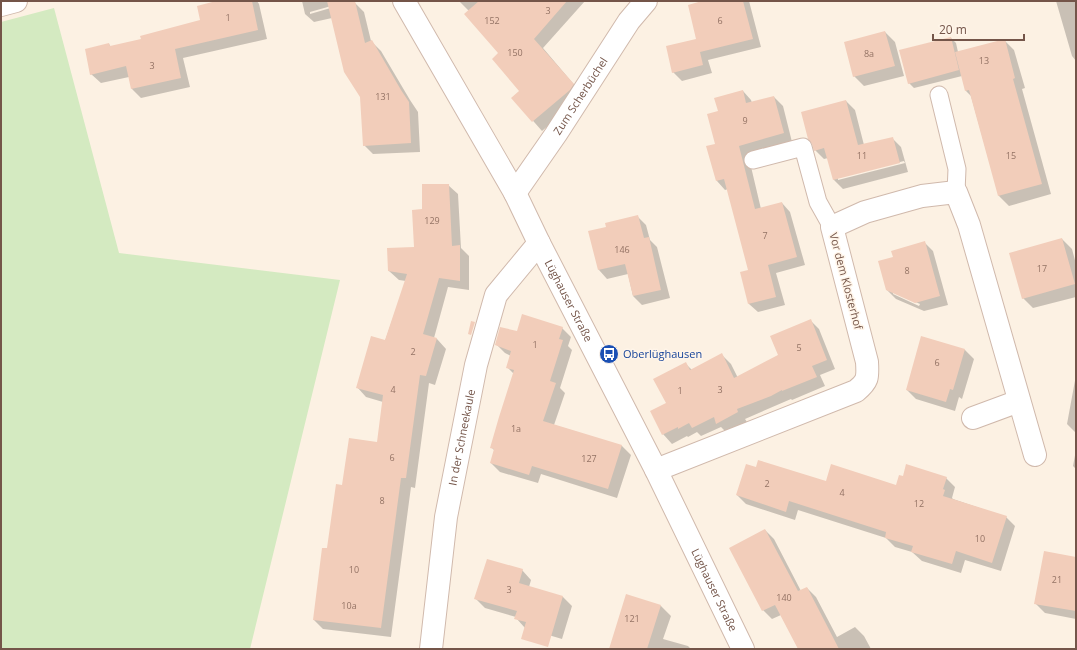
<svg xmlns="http://www.w3.org/2000/svg" width="1077" height="650" viewBox="0 0 1077 650" font-family="'Open Sans',sans-serif">
<rect width="100%" height="100%" fill="#fcf1e3"/>
<path fill="#d4eac1" d="M54 8 119 253 340 280 250 649H1V22Z"/>
<path fill="#0003" fill-rule="evenodd" d="M221 1H257L259 4 267 39 183 58 190 87 141 98 132 89 129 77 101 83 91 74 109 44 111 47 142 40 201 21Z
M302 1H349L310 12V14L351 2V1L355 3 364 12 371 41 381 51 410 100 418 112 420 152 373 154 364 145 361 97 332 18 314 22 305 14Z
M459 1H585L543 48 582 94 579 99 542 131 513 98 521 91 500 54 469 11Z
M707 1H749L761 47 708 60 712 73 682 81 673 72 698 40Z
M1056 1H1076V61L1072 56Z
M885 32 895 42 904 76 864 86 854 76Z
M951 38 956 43 958 52 1004 40 1014 50 1025 88 1022 89 1051 194 1009 206 999 196 971 96 966 91 962 76 914 88 909 83Z
M743 91 751 100 752 103 774 97 783 106 792 142 748 154 761 209 782 203 790 212 805 265 776 273 785 305 758 312 749 304 750 270 728 189 725 190 717 181 708 147 716 145 719 111Z
M846 101 855 110 864 145 892 138 901 147 908 172 843 189 834 180 828 158 824 159 815 150ZM904 161 905 163 838 180V178Z
M448 185 458 194 461 248 469 256V290L448 287 434 338 437 339 446 349 435 385 429 383 415 488 411 487 391 637 323 629 314 620 328 550 343 486 378 443 383 402 366 397 357 387 385 341 406 281 399 280 389 271 415 248 423 210Z
M637 216 646 225 650 240 657 247 670 298 642 305 633 296 628 274 607 279 599 270 607 228Z
M1062 239 1072 249 1076 264V297L1033 308 1023 298Z
M924 242 933 251 948 305 924 311 896 299 887 290 894 257ZM893 292 920 304 919 306 893 294Z
M810 320 819 329 835 369 820 375 825 386 792 400 791 399 745 419 747 422 726 432 721 427 701 436 697 432 688 437 687 436 672 444 663 434 667 404 686 364 692 370 722 355 731 364 738 378 779 355Z
M562 328 571 337 568 346 572 350 560 388 565 393 554 425 622 446 631 455 617 498 541 474 538 483 500 472 491 463 495 451 491 447 514 374 507 367 511 356 505 353 496 344 518 332Z
M922 337 965 350 974 359 962 399 959 397 955 411 916 399 907 390Z
M1076 375V433L1067 424Z
M1076 450V469L1073 466Z
M757 468 826 482 896 486 946 478 955 487 952 498 953 499 1006 517 1015 526 1001 571 965 560 961 573 922 561 912 552 895 547 886 538 798 510 795 520 746 504 737 495Z
M765 530 774 539 801 591 807 588 816 597 837 637 855 627 864 636 871 649H799L781 615 772 619 763 610 731 548Z
M1076 558V619L1045 613 1035 603Z
M522 570 531 580 529 587 563 597 572 606 562 639 525 628 516 618V617L485 608 476 599Z
M627 596 661 606 671 616 663 639 688 646 691 649H612Z"/>
<path fill="#f2cdba" d="M216 1H252L258 30 175 49 181 78 131 89 126 66 90 75 85 49 109 43 110 46 141 39 140 36 200 20 197 6Z
M327 1H355L365 43 372 40 401 90 409 102 411 143 363 146 360 97 344 72Z
M479 1H567L534 39 574 84 570 90 532 122 511 98 519 91 492 59 498 53 464 14Z
M702 1H743L753 39 700 52 703 65 672 73 666 46 696 39 688 5Z
M885 31 895 66 853 77 844 42Z
M951 37 959 70 908 84 899 50Z
M1005 39 1015 78 1013 79 1042 184 998 196 969 90 965 91 955 52Z
M743 90 746 103 774 96 784 133 739 146 755 209 782 202 797 257 768 265 776 297 748 304 740 272 748 270 724 179 716 181 706 146 715 144 707 114 718 111 714 98Z
M846 100 858 145 893 137 900 163 833 180 824 148 814 151 812 144 808 139 801 112Z
M422 184H449L452 246 460 245V281L439 278 423 334 437 338 426 376 420 375 406 478H401L381 628 313 620 322 548H327L336 484 342 485 349 438 377 442 383 395 356 388 371 336 385 340 407 274 388 271 387 248 414 247 412 210 422 209Z
M638 215 644 238 649 237 661 290 633 296 625 264 598 270 588 231 606 227 605 223Z
M1062 238 1075 284 1022 299 1009 253Z
M925 241 940 296 915 303 886 290 878 261 893 257 891 251Z
M522 314 563 327 559 339 563 340 550 381 556 383 543 421 622 445 608 489 532 466 529 475 490 463 494 449 490 448 499 417 514 370 506 368 511 351 495 345 500 327 517 331Z
M811 319 827 360 812 366 817 377 782 391V390L771 396 737 409 738 412 716 424 714 417 692 428 689 423 678 429V427L662 435 650 411 666 403 653 379 686 362 690 370 722 353 734 378 778 355 770 336Z
M471 321 475 322 471 335 468 334Z
M921 336 965 349 953 390 950 389 946 402 906 390Z
M758 460 826 481 831 464 896 485 899 475 903 476 906 464 947 477 943 489 945 490 943 496 1007 516 992 563 956 551 952 564 911 552 913 546 885 538 886 532 789 501 786 512 736 495 746 464 756 467Z
M765 529 798 591 807 587 839 649H798L775 605 762 611 729 548Z
M1044 551 1076 557V611L1034 604Z
M487 559 523 569 519 583 563 596 548 647 521 639 526 622 514 619 517 611 474 599Z
M626 594 661 605 647 649H609Z"/>
<g fill="none" stroke-linecap="round" stroke-linejoin="round">
<defs>
<path id="service" d="M939 95 957 169 956 192
M753 160 803 147 818 202 832 227"/>
<g id="minor">
<path id="s1" d="M404 1 515 193 539 243 656 470 743 649"/>
<path d="M1 5 16 1"/>
<path id="s2" d="M515 193 556 134 629 21 646 1"/>
<path d="M973 418 1019 401"/>
<path d="M656 470 856 391C868 381 868 378 867 362L832 227 865 212 922 196 956 192 969 225 1035 455"/>
<path id="s3" d="M431 649 446 517 476 365 496 295 539 243"/>
</g>
</defs>
<use href="#service" stroke="#d0b9ac" stroke-width="19"/>
<use href="#minor" stroke="#d0b9ac" stroke-width="24"/>
<use href="#service" stroke="#fff" stroke-width="17"/>
<use href="#minor" stroke="#fff" stroke-width="22"/>
</g>
<defs>
<symbol id="bus-disc" viewBox="-11 -11 22 22"><circle r="9.5" fill="#1a4fb4" stroke="#fff5e9"/><path d="M-5-6H5V4H4V6H2V4H-2V6H-4V4H-5ZM-3.5-4V0h7V-4ZM-3.5 1.2v1.5H-2V1.2ZM2 1.2v1.5H3.5V1.2Z" fill="#fff"/></symbol>
</defs>
<g fill-rule="evenodd">
<use href="#bus-disc" x="598" y="343" width="22" height="22"/>
</g>
<g text-anchor="middle" stroke-width="3" stroke-linejoin="round" paint-order="stroke">
<g font-size="9" fill="#947365">
<text x="548" y="14">3</text>
<text x="228" y="21">1</text>
<text x="492" y="24">152</text>
<text x="720" y="24">6</text>
<text x="515" y="56">150</text>
<text x="869" y="57">8a</text>
<text x="984" y="64">13</text>
<text x="152" y="69">3</text>
<text x="383" y="100">131</text>
<text x="745" y="124">9</text>
<text x="862" y="159">11</text>
<text x="1011" y="159">15</text>
<text x="432" y="224">129</text>
<text x="765" y="239">7</text>
<text x="622" y="253">146</text>
<text x="1042" y="272">17</text>
<text x="907" y="274">8</text>
<text x="535" y="348">1</text>
<text x="799" y="351">5</text>
<text x="413" y="355">2</text>
<text x="937" y="366">6</text>
<text x="393" y="393">4</text>
<text x="720" y="393">3</text>
<text x="680" y="394">1</text>
<text x="516" y="432">1a</text>
<text x="392" y="461">6</text>
<text x="589" y="462">127</text>
<text x="767" y="487">2</text>
<text x="842" y="496">4</text>
<text x="382" y="504">8</text>
<text x="919" y="507">12</text>
<text x="980" y="542">10</text>
<text x="354" y="573">10</text>
<text x="1057" y="583">21</text>
<text x="509" y="593">3</text>
<text x="784" y="601">140</text>
<text x="349" y="609">10a</text>
<text x="632" y="622">121</text>
</g>
<g font-size="11" fill="#745549" stroke="#fff5e9">
<text dy="4" stroke="none"><textPath href="#s2" startOffset="117">Zum Scherbüchel</textPath></text>
<text transform="translate(846 281) rotate(75)" y="4">Vor dem Klosterhof</text>
<text dy="4" stroke="none"><textPath href="#s1" startOffset="342">Lüghauser Straße</textPath></text>
<text dy="4" stroke="none"><textPath href="#s3" startOffset="214">In der Schneekaule</textPath></text>
<text dy="4" stroke="none"><textPath href="#s1" startOffset="666">Lüghauser Straße</textPath></text>
</g>
<g font-size="11" fill="#164399" stroke="#fff5e9" text-anchor="start">
<text x="623" y="358">Oberlüghausen</text>
</g>
</g>
<rect width="1077" height="650" fill="none" stroke="#745549" stroke-width="4"/>
<path d="M933 34v6h91v-6" fill="none" stroke="#745549" stroke-width="2"/>
<text x="939" y="34" font-size="12" fill="#745549" stroke="#fff5e9" stroke-width="3" paint-order="stroke">20 m</text>
</svg>
